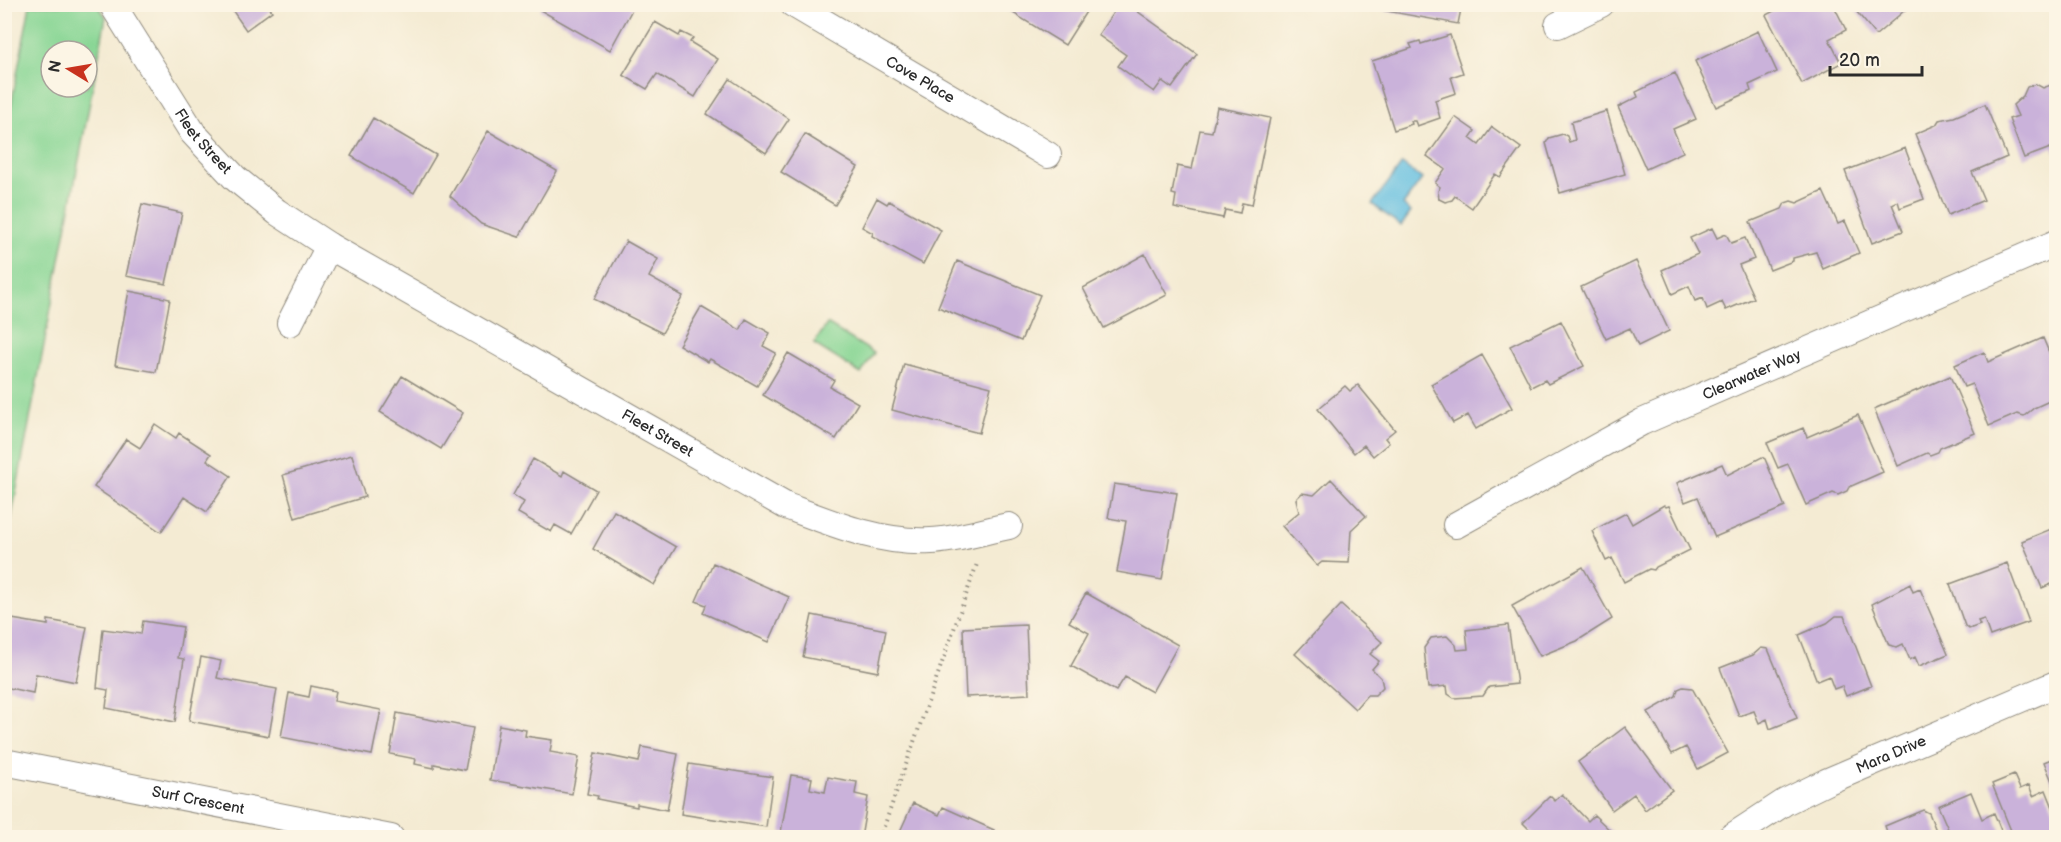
<svg xmlns="http://www.w3.org/2000/svg" width="2061" height="842" viewBox="0 0 2061 842" font-family="'Balsamiq Sans',sans-serif">
<rect width="100%" height="100%" fill="#fcf5e5"/>
<filter id="ink" filterUnits="userSpaceOnUse"><feTurbulence type="fractalNoise" baseFrequency=".0167" numOctaves="2"/><feDisplacementMap in="SourceGraphic" scale="12" xChannelSelector="R" yChannelSelector="G"/><feConvolveMatrix kernelMatrix="1 2 1 2 8 2 1 2 1" color-interpolation-filters="sRGB"/></filter>
<filter id="wash" filterUnits="userSpaceOnUse"><feTurbulence type="fractalNoise" baseFrequency=".008" numOctaves="4" result="noise"/><feDisplacementMap in="SourceGraphic" scale="24" xChannelSelector="R" yChannelSelector="G"/><feGaussianBlur stdDeviation="1.35" result="paint"/><feColorMatrix in="noise" values="0 0 0 0 0 0 0 0 0 0 0 0 0 0 0 0 0 1.4 0 .05"/><feComposite in="paint" operator="in"/></filter>
<g filter="url(#wash)">
<rect width="100%" height="100%" fill="#f4ebd3"/>
<path fill="#88d694" stroke="#5a8060" stroke-width="1.5" fill-rule="evenodd" d="M30 5H98L106 17 5 551V137ZM51 51H87V87H51Z
M827 324 874 353 861 374 814 344Z"/>
<path fill="#63bfe1" stroke="#477586" stroke-width="1.5" d="M1402 164 1422 179 1403 205 1411 212 1401 226 1372 204Z"/>
<g id="blocks">
<path fill="#cab2da" d="M228 4H267L272 11 246 30Z
M543 4H635L610 50 540 10Z
M1119 4H1127L1197 54 1172 88 1162 81 1154 92 1118 66 1126 55 1098 35Z
M1382 4H1462L1458 24 1381 10Z
M1778 4H1833L1846 30 1829 39 1841 63 1802 84 1766 15 1780 8Z
M1850 4H1912L1876 35Z
M1000 5H1085L1089 7 1065 45Z
M655 22 679 36 681 32 693 38 690 42 718 59 695 97 657 74 647 89 623 75Z
M1758 31 1777 72 1749 85 1751 91 1716 107 1695 61Z
M1450 35 1463 73 1451 77 1456 93 1435 100 1440 118 1417 126 1415 121H1411L1412 124 1394 130 1372 61 1412 48 1410 44 1420 41 1421 44Z
M1675 73 1696 119 1673 129 1683 152 1646 169 1618 107 1638 97 1636 92Z
M730 79 789 119 766 153 707 114Z
M2056 83V155L2053 147 2024 158 2009 119 2018 116 2013 105 2023 96 2027 87 2036 84 2043 88Z
M1985 104 2007 157 1972 172 1984 200 1948 215 1915 134 1936 125 1939 120 1954 117Z
M1217 107 1270 118 1252 205 1242 203 1240 213 1225 210 1223 218 1174 208 1176 195 1172 194 1177 166 1192 169 1200 130 1212 132Z
M1607 111 1625 174 1560 193 1546 143 1549 138 1563 134 1567 136 1569 142 1575 140 1571 122Z
M1455 117 1475 131 1470 138 1479 145 1492 127 1521 148 1500 177 1495 174 1472 208 1455 196 1452 200 1445 202 1439 199 1438 191 1440 187 1435 183 1445 169 1427 156Z
M373 118 436 155 414 193 351 156Z
M488 131 557 171 519 237 481 224 450 196Z
M805 134 858 167 835 205 781 172Z
M1905 148 1924 199 1900 208 1898 201 1892 204 1903 231 1872 243 1845 171Z
M1823 191 1838 224 1845 221 1859 253 1823 269 1816 252 1793 258V261L1770 270 1750 222 1782 209 1785 203 1791 201 1797 203Z
M877 198 887 204 889 201 941 230 923 264 872 236 873 233 862 227Z
M142 204 182 213 166 284 126 276Z
M1712 228 1717 238 1726 234 1731 243 1745 238 1754 259 1739 265 1754 298 1726 310 1722 302 1707 309 1703 298 1695 301 1689 286 1672 294 1662 270 1698 254 1690 238Z
M626 241 658 259 649 277 683 296 662 333 594 299Z
M1145 254 1167 295 1104 328 1083 288Z
M957 261 1040 295 1021 341 938 307Z
M1636 261 1669 331 1638 346 1630 328 1606 339 1581 287Z
M129 291 170 299 156 372 115 365Z
M701 307 740 330 746 319 770 333 763 346 776 353 757 386 710 359 708 362 679 345Z
M1561 321 1584 366 1548 384 1545 380 1531 387 1510 346Z
M2043 338 2056 369V398L2034 408 2024 416 2017 414 1989 426 1972 384 1964 387 1955 365 1984 352 1988 362Z
M788 353 834 380 830 387 858 403 836 439 763 395Z
M1482 355 1512 408 1476 429 1468 415 1453 423 1431 384Z
M904 364 991 387 979 433 892 410Z
M402 376 463 413 441 449 380 412Z
M1950 376 1975 433 1940 448 1938 452 1930 455 1927 453 1898 466 1874 409Z
M1358 385 1395 430 1385 438 1389 443 1373 456 1364 445 1354 453 1318 409 1345 386 1350 391Z
M1858 415 1883 472 1849 487 1847 491 1838 495 1833 493 1806 505 1788 464 1778 468 1767 443 1803 428 1807 437Z
M155 424 176 438 179 433 211 454 207 460 231 476 207 512 184 497 161 532 94 487 126 439 140 448Z
M352 455 365 497 295 518 283 475Z
M1762 457 1765 459 1785 507 1715 537 1698 497 1685 502 1677 483 1722 464 1727 475Z
M533 459 562 476 564 471 596 490 571 534 555 525 551 532 518 513 524 502 513 495Z
M1331 479 1366 516 1351 530 1349 563 1322 562 1317 566 1282 526 1299 512 1296 499 1302 493 1314 495Z
M1114 484 1177 493 1162 580 1117 572 1126 521 1108 518Z
M1664 505 1666 507 1669 506 1690 550 1656 567 1654 570 1649 569 1624 582 1612 558 1606 561 1592 531 1626 513 1632 524Z
M614 511 676 547 654 585 593 549Z
M2056 527V582L2042 588 2022 541Z
M713 563 789 597 769 642 703 613 706 605 696 601Z
M2007 563 2029 622 1990 636 1984 619 1978 621 1980 625 1969 629 1965 626 1950 584Z
M1583 567 1612 619 1577 641 1540 656 1512 606Z
M1910 584 1913 592 1920 589 1948 654 1919 666 1915 657 1910 660 1903 644 1897 647 1889 645 1872 604Z
M1086 593 1178 645 1152 692 1125 677 1116 691 1071 666 1089 633 1069 622Z
M1341 605 1382 642 1370 654 1379 661 1372 669 1381 678 1383 687 1375 695H1367L1355 709 1295 654Z
M812 615 886 630 878 672 803 657Z
M1836 616H1844L1871 686 1846 696 1842 686 1834 689 1829 676 1817 681 1799 635 1827 623Z
M12 619 48 625V620L87 627 76 682 36 674 33 693 4 687V661Z
M143 621 183 627 178 658 184 659 175 722 106 708 108 690 97 688 103 629 141 634Z
M1026 625 1029 694 966 697 963 628Z
M1508 625 1517 684 1489 687 1483 696 1454 698 1448 694 1447 686 1428 688 1424 648 1431 638 1447 636 1456 645 1457 650 1468 649 1466 630Z
M1761 648 1768 649 1797 718 1770 729 1767 719 1759 723 1754 711 1739 716 1720 668 1753 655Z
M201 657 221 661 217 678 277 689 269 736 189 721Z
M311 686 336 691 334 701 381 710 372 755 281 737 289 693 309 697Z
M1683 687 1692 688 1728 753 1698 769 1686 747 1672 754 1648 712 1676 696 1678 689Z
M397 713 473 728 465 770 434 764V768L415 764 416 759 390 754Z
M499 725 526 730 525 736 552 740 550 752 579 757 572 794 490 780Z
M1625 727 1672 790 1645 810 1634 794 1612 810 1578 762Z
M642 747 678 754 667 810 637 804V807L597 799 598 796 587 794 595 753 639 762Z
M2056 757V791L2044 762Z
M689 764 773 777 766 827 681 814Z
M791 775 812 778 810 789 825 792 828 777 857 782 855 794 868 797 861 838H813L781 832Z
M2014 775 2020 789 2029 785 2033 796 2046 790 2056 815V838H2014L1992 784Z
M1971 792 1982 819 1994 813 2004 838H1952L1938 806Z
M1562 794 1588 821 1594 815 1615 835 1613 838H1538L1523 823 1550 796 1555 801Z
M913 803 939 815 943 807 994 830 991 838H897Z
M1923 810 1929 813 1939 838H1889L1885 826Z"/>
</g>
</g>
<g filter="url(#ink)">
<use href="#blocks" fill-opacity="0" stroke="#908b7f" stroke-width="1.5"/>
<g fill="none" stroke-linecap="round" stroke-linejoin="round">
<defs>
<g id="minor">
<path id="s1" d="M112 4 193 133 235 178 277 212 329 246 786 506C831 523 881 544 931 541 957 540 983 531 1009 526"/>
<path id="s2" d="M793 4 1048 155"/>
<path d="M1558 25 1601 4"/>
<path d="M290 323 329 246"/>
<path id="s3" d="M1456 525 1642 422 2056 243"/>
<path id="s4" d="M4 762 391 838"/>
<path id="s5" d="M1730 838 1785 802 1826 782 2056 684"/>
</g>
</defs>
<use href="#minor" stroke="#908b7f" stroke-width="28"/>
<path stroke="#908b7f" stroke-width="4" stroke-dasharray="1.5 4.5" stroke-linecap="butt" d="M880 838 978 561"/>
<use href="#minor" stroke="#fff" stroke-width="26"/>
</g>
</g>
<g text-anchor="middle" stroke-width="4.5" stroke-linejoin="round" paint-order="stroke">
<g font-size="15" fill="#2b2b2b" stroke="#fcf5e5">
<text dy="5" stroke="none"><textPath href="#s2" startOffset="148">Cove Place</textPath></text>
<text dy="5" stroke="none"><textPath href="#s1" startOffset="165">Fleet Street</textPath></text>
<text dy="5" stroke="none"><textPath href="#s3" startOffset="332">Clearwater Way</textPath></text>
<text dy="5" stroke="none"><textPath href="#s1" startOffset="708">Fleet Street</textPath></text>
<text dy="5" stroke="none"><textPath href="#s5" startOffset="182">Mara Drive</textPath></text>
<text dy="5" stroke="none"><textPath href="#s4" startOffset="198">Surf Crescent</textPath></text>
</g>
</g>
<rect width="2061" height="842" fill="none" stroke="#fcf5e5" stroke-width="24"/>
<g transform="translate(69 69) rotate(281)"><circle r="28" fill="#fcf5e5" stroke="#a8a49b" stroke-width="1.5"/>
<path d="M0-4.5L10 22L0 15L-10 22Z" fill="#c8321e"/>
<text y="-9" font-size="16" font-weight="bold" text-anchor="middle" fill="#2b2b2b">N</text>
</g>
<path d="M1830 66v9h92v-9" fill="none" stroke="#2b2b2b" stroke-width="3"/>
<text x="1839" y="66" font-size="18" fill="#2b2b2b" stroke="#fcf5e5" stroke-width="4.5" paint-order="stroke">20 m</text>
</svg>
